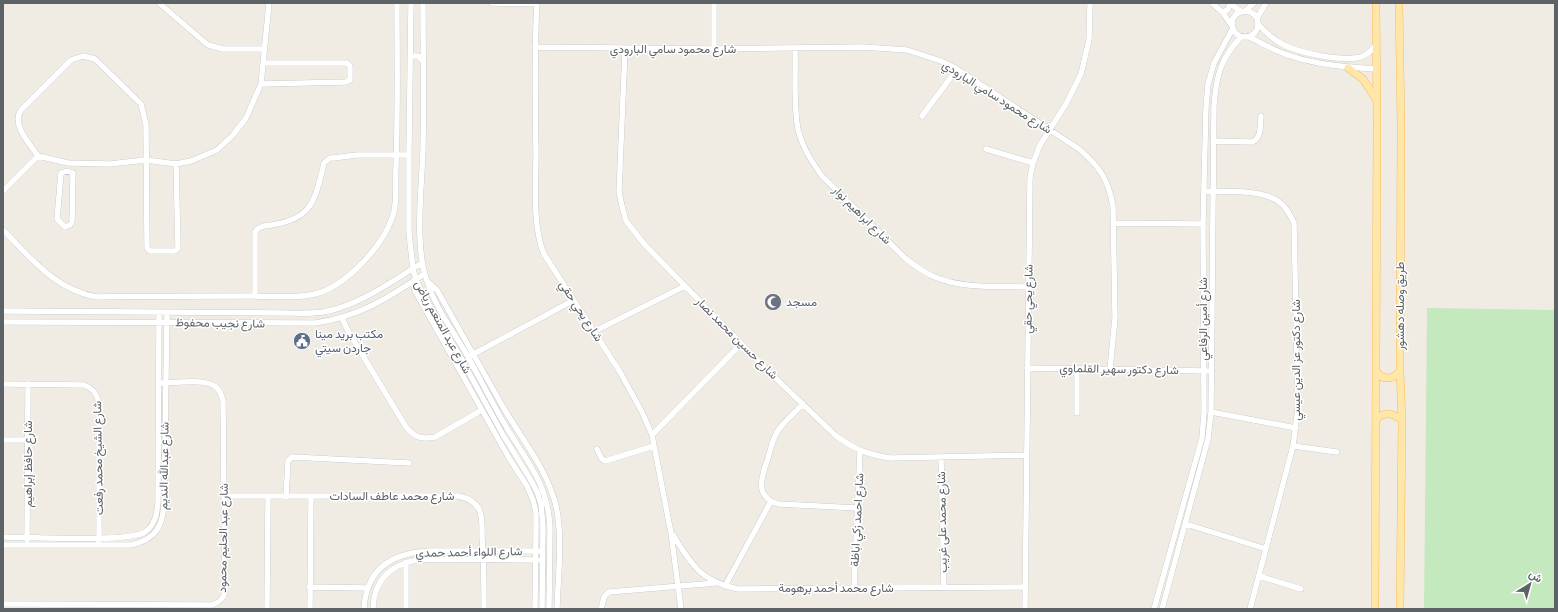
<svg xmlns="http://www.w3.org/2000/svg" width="1558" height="612" viewBox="0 0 1558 612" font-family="'Alegreya Sans',Vazirmatn,sans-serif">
<rect width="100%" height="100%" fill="#f0ece4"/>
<path fill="#c4e9bf" d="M1427 308 1555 310V609H1424Z"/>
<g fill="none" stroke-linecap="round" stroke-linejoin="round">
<defs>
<path id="minor" d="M159 3 208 45 223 49H264
M411 3 409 149V233L413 269 416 280 422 293 462 360 503 435 532 482 537 492 541 504 543 527 542 609
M423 3C423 51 424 100 423 148 422 187 414 245 427 281 435 307 453 331 467 355 481 380 493 405 508 430 529 464 548 485 550 528L549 609
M492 3 537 4
M537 3C534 53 535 102 536 152 536 182 532 226 544 254L620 372 642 412 652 435 671 533 681 609
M714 3V49
M1212 3 1223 13 1232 26
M1232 24a13 13 0 1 1 26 0a13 13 0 1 1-26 0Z
M1245 11 1254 3
M1223 13 1228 9 1230 3 1241 12
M1257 18 1266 3
M1258 24C1265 32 1273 39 1282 44 1299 53 1342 62 1361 57 1367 55 1371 51 1375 46
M1249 37C1262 43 1275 51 1288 55 1316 65 1346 67 1376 69
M535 47 714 49 863 47 907 50 941 61 957 69 1079 149C1100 167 1108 179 1113 206L1115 318 1110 369
M795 48C796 74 793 103 798 129 802 147 812 162 822 176L906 259C915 266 924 273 935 277 963 289 998 286 1028 287
M625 49 619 192 622 206 626 221 645 245 764 367 835 435C853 449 869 455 891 458L1026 455
M410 58 412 56H418L423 61
M261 84 346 82 350 80V66L347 63H263
M922 116 957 69
M1213 141 1252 142C1262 138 1260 125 1261 116
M986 149 1033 163
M176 164 178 248 175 251H150L147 248 146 125 141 104 95 59 83 56 71 60 21 110C11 125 30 144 38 156L68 163 109 164 146 160 176 164 191 161 217 150 233 135 246 118 261 84 269 3
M67 171 73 173 72 222 70 225 65 227 57 219 61 173Z
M3 191 38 156
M1204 191C1226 192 1260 189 1278 201 1286 206 1290 215 1294 223L1298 407 1293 446 1250 609
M1114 223 1203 224
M3 230C31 258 55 290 97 297 147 296 198 296 248 296 270 296 293 299 315 294 345 287 382 247 392 218 398 203 395 183 396 167 398 112 397 57 397 3
M416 281 414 284 415 291 509 458 527 486 533 500 536 513V528L535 609
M427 281 437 290C459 329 481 368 503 407 522 439 547 469 556 506 563 537 558 576 557 609
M255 296V232C259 226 264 226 271 225 313 219 315 200 324 163L330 158H333L357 155H409
M3 311 281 313C295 313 309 314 323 312 359 306 392 281 422 263
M342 318 348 331 406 427C414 437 422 440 435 437L482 410
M3 322 315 323C359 317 388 298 424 274
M595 331 685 286
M470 356 574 300
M1027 368 1207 371
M3 384 84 385C94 389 98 395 99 405V541
M803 404C795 412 786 420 779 429 773 437 771 448 768 458 762 476 753 497 779 504L857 508
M1211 412 1296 428
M1077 413V369
M652 435 741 344
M3 440H28
M1293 446 1337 452
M597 449 601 458 605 461 654 446
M941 457 944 588
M224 496H459C467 498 475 501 479 509 483 518 482 528 482 537 484 561 484 585 484 609
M286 497 288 461 292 457 409 463
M1186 524 1266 549
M673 535C692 565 700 581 738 589L1025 587
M3 537C30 537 126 543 145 532 155 525 157 514 158 502L159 313
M27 540 28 384
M3 545H131C156 539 163 527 164 502L167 313
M406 562V609
M1259 576 1301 589
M725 586 771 501
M309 587 368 588
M854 588 860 451
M3 604 212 605C220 602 225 598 225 589L223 401C222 396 220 391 216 387 205 378 173 383 159 383
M267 609 268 496
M310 609 311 497
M364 609C366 569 392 553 429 551H539
M373 609C374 574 398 560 430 559L538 560
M601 609 604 597 609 592 716 583
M1025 609 1030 178 1033 163 1040 145 1066 104 1081 74 1089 40 1090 3
M1154 609 1202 438 1204 413 1203 224 1206 107 1208 84 1214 63 1233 28
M1162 609 1208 439 1211 412 1214 106C1216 77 1220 59 1241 37"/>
<path id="major" d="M1399 3 1401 126 1400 371 1402 420 1400 609
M1348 68 1363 79 1376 99
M1376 370C1381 381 1393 380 1400 371
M1376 419C1386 411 1392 413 1402 420
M1375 609 1377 126 1376 3"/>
</defs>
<use href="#minor" stroke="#b5b8bc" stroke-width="6"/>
<use href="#major" stroke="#fdb950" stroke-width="8"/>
<use href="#minor" stroke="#fff" stroke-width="5.5"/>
<use href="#major" stroke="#ffe7aa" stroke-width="7"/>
</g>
<defs>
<symbol id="mosque-disc" viewBox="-11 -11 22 22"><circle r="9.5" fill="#6b7280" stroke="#fff"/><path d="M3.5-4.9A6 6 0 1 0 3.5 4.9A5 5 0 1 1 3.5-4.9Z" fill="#fff"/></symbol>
<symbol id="civic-disc" viewBox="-11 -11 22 22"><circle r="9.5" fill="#5c6f8a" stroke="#fff"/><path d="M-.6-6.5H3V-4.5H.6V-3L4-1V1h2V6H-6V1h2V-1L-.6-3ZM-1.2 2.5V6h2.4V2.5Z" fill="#fff"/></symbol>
</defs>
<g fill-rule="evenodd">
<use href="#mosque-disc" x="763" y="292" width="20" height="20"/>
<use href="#civic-disc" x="292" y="331" width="20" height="20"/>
</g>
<g text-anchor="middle" stroke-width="3" stroke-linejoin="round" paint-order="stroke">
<g font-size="12" fill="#5c6266" stroke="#fff">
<text x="673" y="53">شارع محمود سامي البارودي</text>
<text transform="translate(997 97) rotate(32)" y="4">شارع محمود سامي البارودي</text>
<text transform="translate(862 215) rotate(45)" y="4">شارع ابراهيم نوار</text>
<text transform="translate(1028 299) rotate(-89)" y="4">شارع يحي حقي</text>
<text transform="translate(1400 306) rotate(-90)" y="4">طريق وصله دهشور</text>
<text transform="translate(581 311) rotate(57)" y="4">شارع يحي حقي</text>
<text transform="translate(1203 319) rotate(-90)" y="4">شارع أمين الرفاعي</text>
<text transform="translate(220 323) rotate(1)" y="4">شارع نجيب محفوظ</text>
<text transform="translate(443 327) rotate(61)" y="4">شارع عبد المنعم رياض</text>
<text transform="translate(737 338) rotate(45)" y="4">شارع حسين محمد نصار</text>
<text transform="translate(1296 360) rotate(-90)" y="4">شارع دكتور عز الدين عيسي</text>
<text transform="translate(1119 369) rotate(1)" y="4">شارع دكتور سهير القلماوي</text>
<text transform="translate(98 458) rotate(-91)" y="4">شارع الشيخ محمد رفعت</text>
<text transform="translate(28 464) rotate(-90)" y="4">شارع حافظ إبراهيم</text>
<text transform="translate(164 466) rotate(-89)" y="4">شارع عبدالله النديم</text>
<text x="392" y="500">شارع محمد عاطف السادات</text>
<text transform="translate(857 520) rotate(-87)" y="4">شارع احمد زكي اباظة</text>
<text transform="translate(942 522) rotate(-91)" y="4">شارع محمد على غريب</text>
<text transform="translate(223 538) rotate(-89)" y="4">شارع عبد الحليم محمود</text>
<text transform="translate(469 552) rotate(-1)" y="4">شارع اللواء أحمد حمدي</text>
<text x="836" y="592">شارع محمد أحمد برهومة</text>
</g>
<g font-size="12" fill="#5b616d" stroke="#fff" text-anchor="start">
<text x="786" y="306">مسجد</text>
</g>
<g font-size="12" fill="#4e5e75" stroke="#fff" text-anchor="start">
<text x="315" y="338">مكتب بريد مينا<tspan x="315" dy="14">جاردن سيتي</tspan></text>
</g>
</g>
<rect width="1558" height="612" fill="none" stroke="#5c6266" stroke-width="8"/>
<g transform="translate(1530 584) rotate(37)" stroke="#ffffff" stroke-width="3" paint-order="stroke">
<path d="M0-3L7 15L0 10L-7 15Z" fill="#5c6266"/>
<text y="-6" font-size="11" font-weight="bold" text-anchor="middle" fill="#5c6266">ش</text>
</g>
</svg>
